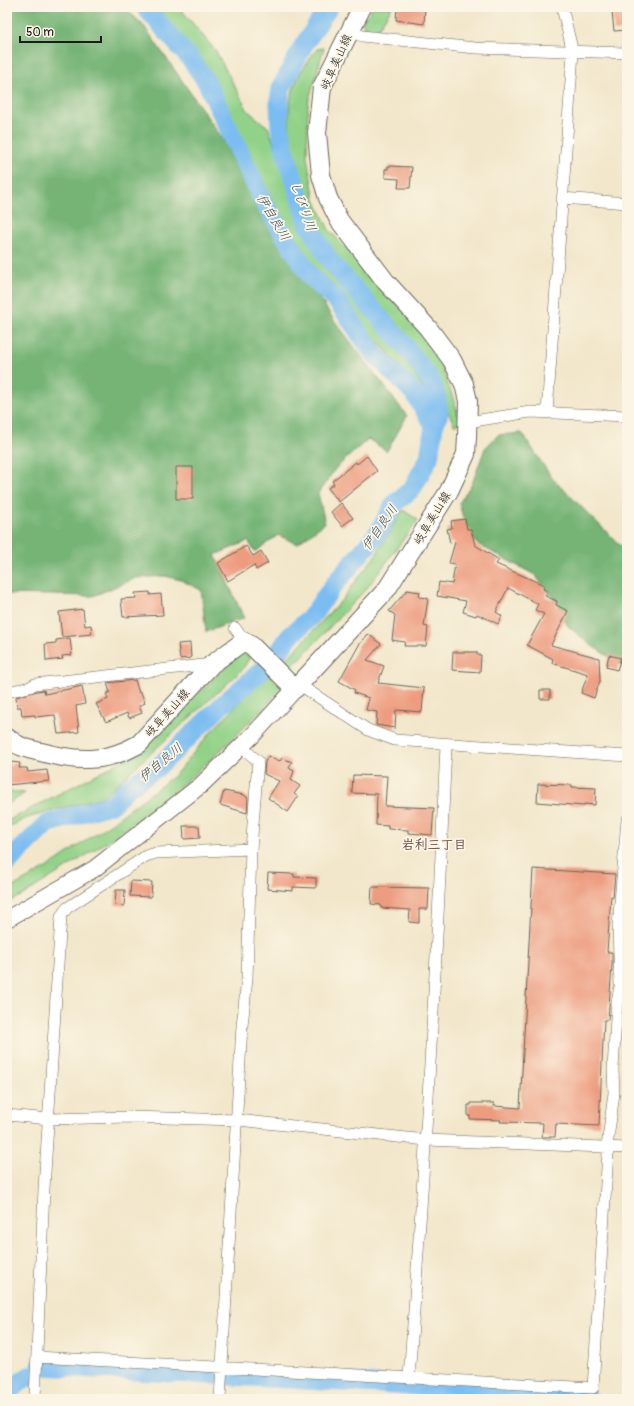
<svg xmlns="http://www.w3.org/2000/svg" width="634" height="1406" viewBox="0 0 634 1406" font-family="Pangolin,'Klee One',sans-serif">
<rect width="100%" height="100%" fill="#fcf5e5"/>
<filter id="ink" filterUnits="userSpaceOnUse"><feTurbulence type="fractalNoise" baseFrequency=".025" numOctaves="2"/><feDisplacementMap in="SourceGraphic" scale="8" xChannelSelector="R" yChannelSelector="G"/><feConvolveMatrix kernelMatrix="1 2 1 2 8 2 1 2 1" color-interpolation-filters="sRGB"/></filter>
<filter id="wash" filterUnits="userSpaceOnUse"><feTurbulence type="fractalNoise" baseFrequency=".012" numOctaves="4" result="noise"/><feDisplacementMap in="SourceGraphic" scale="16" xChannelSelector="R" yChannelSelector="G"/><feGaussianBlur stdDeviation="0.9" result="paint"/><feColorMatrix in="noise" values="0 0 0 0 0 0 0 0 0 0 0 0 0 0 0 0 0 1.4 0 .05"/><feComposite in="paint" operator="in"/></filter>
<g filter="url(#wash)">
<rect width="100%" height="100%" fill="#f2e7cb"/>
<path fill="#92d288" stroke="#577752" d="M153 7H179L215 50 248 111 268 127 303 225 327 266 405 358 430 399 307 265 207 76 162 13Z
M373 7H392L376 32 364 29 363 20Z
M324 48 308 103 307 157 315 200 329 230 417 325 437 354 461 420 455 426C440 395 425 364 404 336 377 300 339 269 317 228 306 205 300 181 294 156 284 109 287 87 317 49Z
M403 510 418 520 367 588 291 668 284 662 341 601 377 553Z
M241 653 250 657 242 670 103 797 27 818 7 828V821L135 754Z
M268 673 281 687V691L220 751 164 801 96 849 23 895 7 903V890L43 870 113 822 175 775 211 732Z
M7 791 25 793 7 805Z"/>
<path fill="#75b474" stroke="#486848" d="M7 7H124L144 26 222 138 273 226 334 320 407 416 387 451 368 439 336 468 318 493 325 523 297 544 278 535 255 552 248 541 215 555 244 618 206 632 201 590 181 580 165 576 136 578 93 596 7 594Z
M522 433 552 478 627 552V668L592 646 567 625 560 606 535 575 477 544 463 518 459 503 472 484 485 448 498 435Z"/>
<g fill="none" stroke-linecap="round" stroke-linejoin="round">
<path stroke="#7cbdf1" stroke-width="19" d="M145 7 192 61 206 81 263 201 310 276 337 301 374 354 414 393 434 426
M7 863 47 824 112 804 125 790 158 767 222 705 273 661 289 637 311 617 333 586 378 533 395 503 412 489 429 458 434 426 439 413 437 398 431 381 411 353 330 261 308 224 284 147 280 127 279 103 281 88 303 46 329 7
M41 1366 492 1390 588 1397
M7 1392 29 1376"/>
</g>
<g id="blocks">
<path fill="#ed9c7f" d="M397 7H425L424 24 396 20Z
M625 11 627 30 614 31 612 12Z
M388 166 412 167 410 188H398L399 179 385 178V169H388Z
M367 456 377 471 339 502 328 488 334 484 332 481 356 462 357 464Z
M176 467H193V499H176Z
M341 503 353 518 342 526 331 512Z
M465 519 467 529H471L475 545 499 560 496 564 544 585 543 589 548 591 545 596 557 601 556 605 568 611 551 645 599 658 600 681 594 698 581 693 588 674 552 663 553 659 527 645 544 614 535 610 538 604 508 588 496 612 502 616 498 624 477 614 476 616 463 612 466 601 437 596 439 582 452 584 455 564 449 563 455 542 450 543 447 529 452 528 451 521Z
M246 546 253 556 261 551 268 563 256 570 254 565 228 581 218 563Z
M407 590 420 592 419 597 428 598 424 626 428 627 426 646H404L405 642 392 640 395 615 389 611Z
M150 592V595L161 594 163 615 123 617 121 599 136 598 135 593Z
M83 609 85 626 91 625 92 634 62 637 59 612Z
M368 634 381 644 367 660 384 666 378 683 424 688 422 712 396 710 395 728 376 725 377 712 366 710 369 698 354 693 355 690 339 681 359 645Z
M70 638 72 655 62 656 63 659 46 661 45 644 56 643V640Z
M190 643 191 658 180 659 178 644Z
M453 652H477V655H481L480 672 452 670Z
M609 655 621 658 617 670 606 667Z
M135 680 139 693 141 692 145 703 139 706 142 713 129 718 127 713 106 722 96 704 108 699 106 694 110 692 107 683Z
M82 686 85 704 76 706 79 732 58 734 55 715 35 717V715L22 716 21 707H17L16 697 37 691 44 690 45 694Z
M540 690H550V699H540Z
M268 756 280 761 282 758 292 762 289 768 294 771 291 780 300 786 294 794 298 797 288 812 268 798 279 781 264 774 265 762Z
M11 762 20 763 19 768H27L28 772 47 770 49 781 7 785V766H11Z
M353 775 387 776 385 806 434 808 432 835 408 833V830L388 829V826L376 825 377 794 352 793Z
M538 784 572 785V787L596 788 595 805 584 804V806L537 802Z
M224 791 244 795 248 798 247 813 220 805Z
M183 826H199L200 838 184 839Z
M533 869 615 874 613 897 611 896 607 952H612V965L608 1020H604L599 1126 556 1124 555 1137H542L543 1123 500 1122 501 1120 470 1119V1116H468V1105H471V1103H494V1106L520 1108Z
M268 873 294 874V877L316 878V888L293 887V891L267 889Z
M131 881 152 882 151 897 130 896Z
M372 887 429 888 428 909H419V923L409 922 410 910 381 908V905L371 904Z
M116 890H125L124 906 115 905Z"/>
</g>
</g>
<g filter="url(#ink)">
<use href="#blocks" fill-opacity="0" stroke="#676359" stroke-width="1"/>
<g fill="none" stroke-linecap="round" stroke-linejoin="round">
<defs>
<path id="street" d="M349 31 362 36 475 48 627 53
M562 198 627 203
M547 412 573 53 562 7
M468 422 530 412 627 416
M235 628 244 641
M300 685 368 730 395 740 627 756
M7 692 30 687 35 684 212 664
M7 1115 49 1119 130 1117 238 1120 426 1140 627 1148
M37 1357 593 1388 608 1152 607 1147 614 1093 613 1069 617 1001 620 987 618 926 627 820
M409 1378C425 1167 437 956 446 745
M35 1399 44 1189 61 916 67 908 146 856 156 853 251 849
M220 1399 242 1026 247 979 251 849 258 761 240 746"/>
<path id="secondary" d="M7 919 94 869 201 785 253 735 295 689"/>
<path id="primary" d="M7 738C10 739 12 741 15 743 21 748 33 750 41 752 77 762 106 763 139 744L212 664 244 641 252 646 295 689 387 589 449 491 466 454 467 437 468 401 464 384 452 360 428 328 386 282 339 220 328 198 321 175 317 133 322 87 362 7"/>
</defs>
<use href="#street" stroke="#676359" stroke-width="12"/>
<use href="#secondary" stroke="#676359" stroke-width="18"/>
<use href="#primary" stroke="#676359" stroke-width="20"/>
<use href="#street" stroke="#fff" stroke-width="11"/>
<use href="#secondary" stroke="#fff" stroke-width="16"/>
<use href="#primary" stroke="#fff" stroke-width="18"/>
</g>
</g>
<g text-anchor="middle" stroke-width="3.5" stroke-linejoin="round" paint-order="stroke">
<g font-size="12" fill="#1c1c1c" stroke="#fcf5e5">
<text transform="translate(336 62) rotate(-66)" y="4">岐阜美山線</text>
<text transform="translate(432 518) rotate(-59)" y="4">岐阜美山線</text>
<text transform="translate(167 713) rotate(-48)" y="4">岐阜美山線</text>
</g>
<g font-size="13" font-style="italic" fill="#3e5467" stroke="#fcf5e5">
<text transform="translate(304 206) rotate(70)" y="5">しびり川</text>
<text transform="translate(274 217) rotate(59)" y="5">伊自良川</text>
<text transform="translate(379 527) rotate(-55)" y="5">伊自良川</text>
<text transform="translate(160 762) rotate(-40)" y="5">伊自良川</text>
</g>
<g font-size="13" font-weight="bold" fill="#65493f" stroke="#fcf5e5">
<text x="434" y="849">岩利三丁目</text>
</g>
</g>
<rect width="634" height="1406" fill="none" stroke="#fcf5e5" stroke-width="24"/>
<path d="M20 36v6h81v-6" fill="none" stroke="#1c1c1c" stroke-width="2"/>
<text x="26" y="36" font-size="12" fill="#1c1c1c" stroke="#fcf5e5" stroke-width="3" paint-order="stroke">50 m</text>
</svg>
